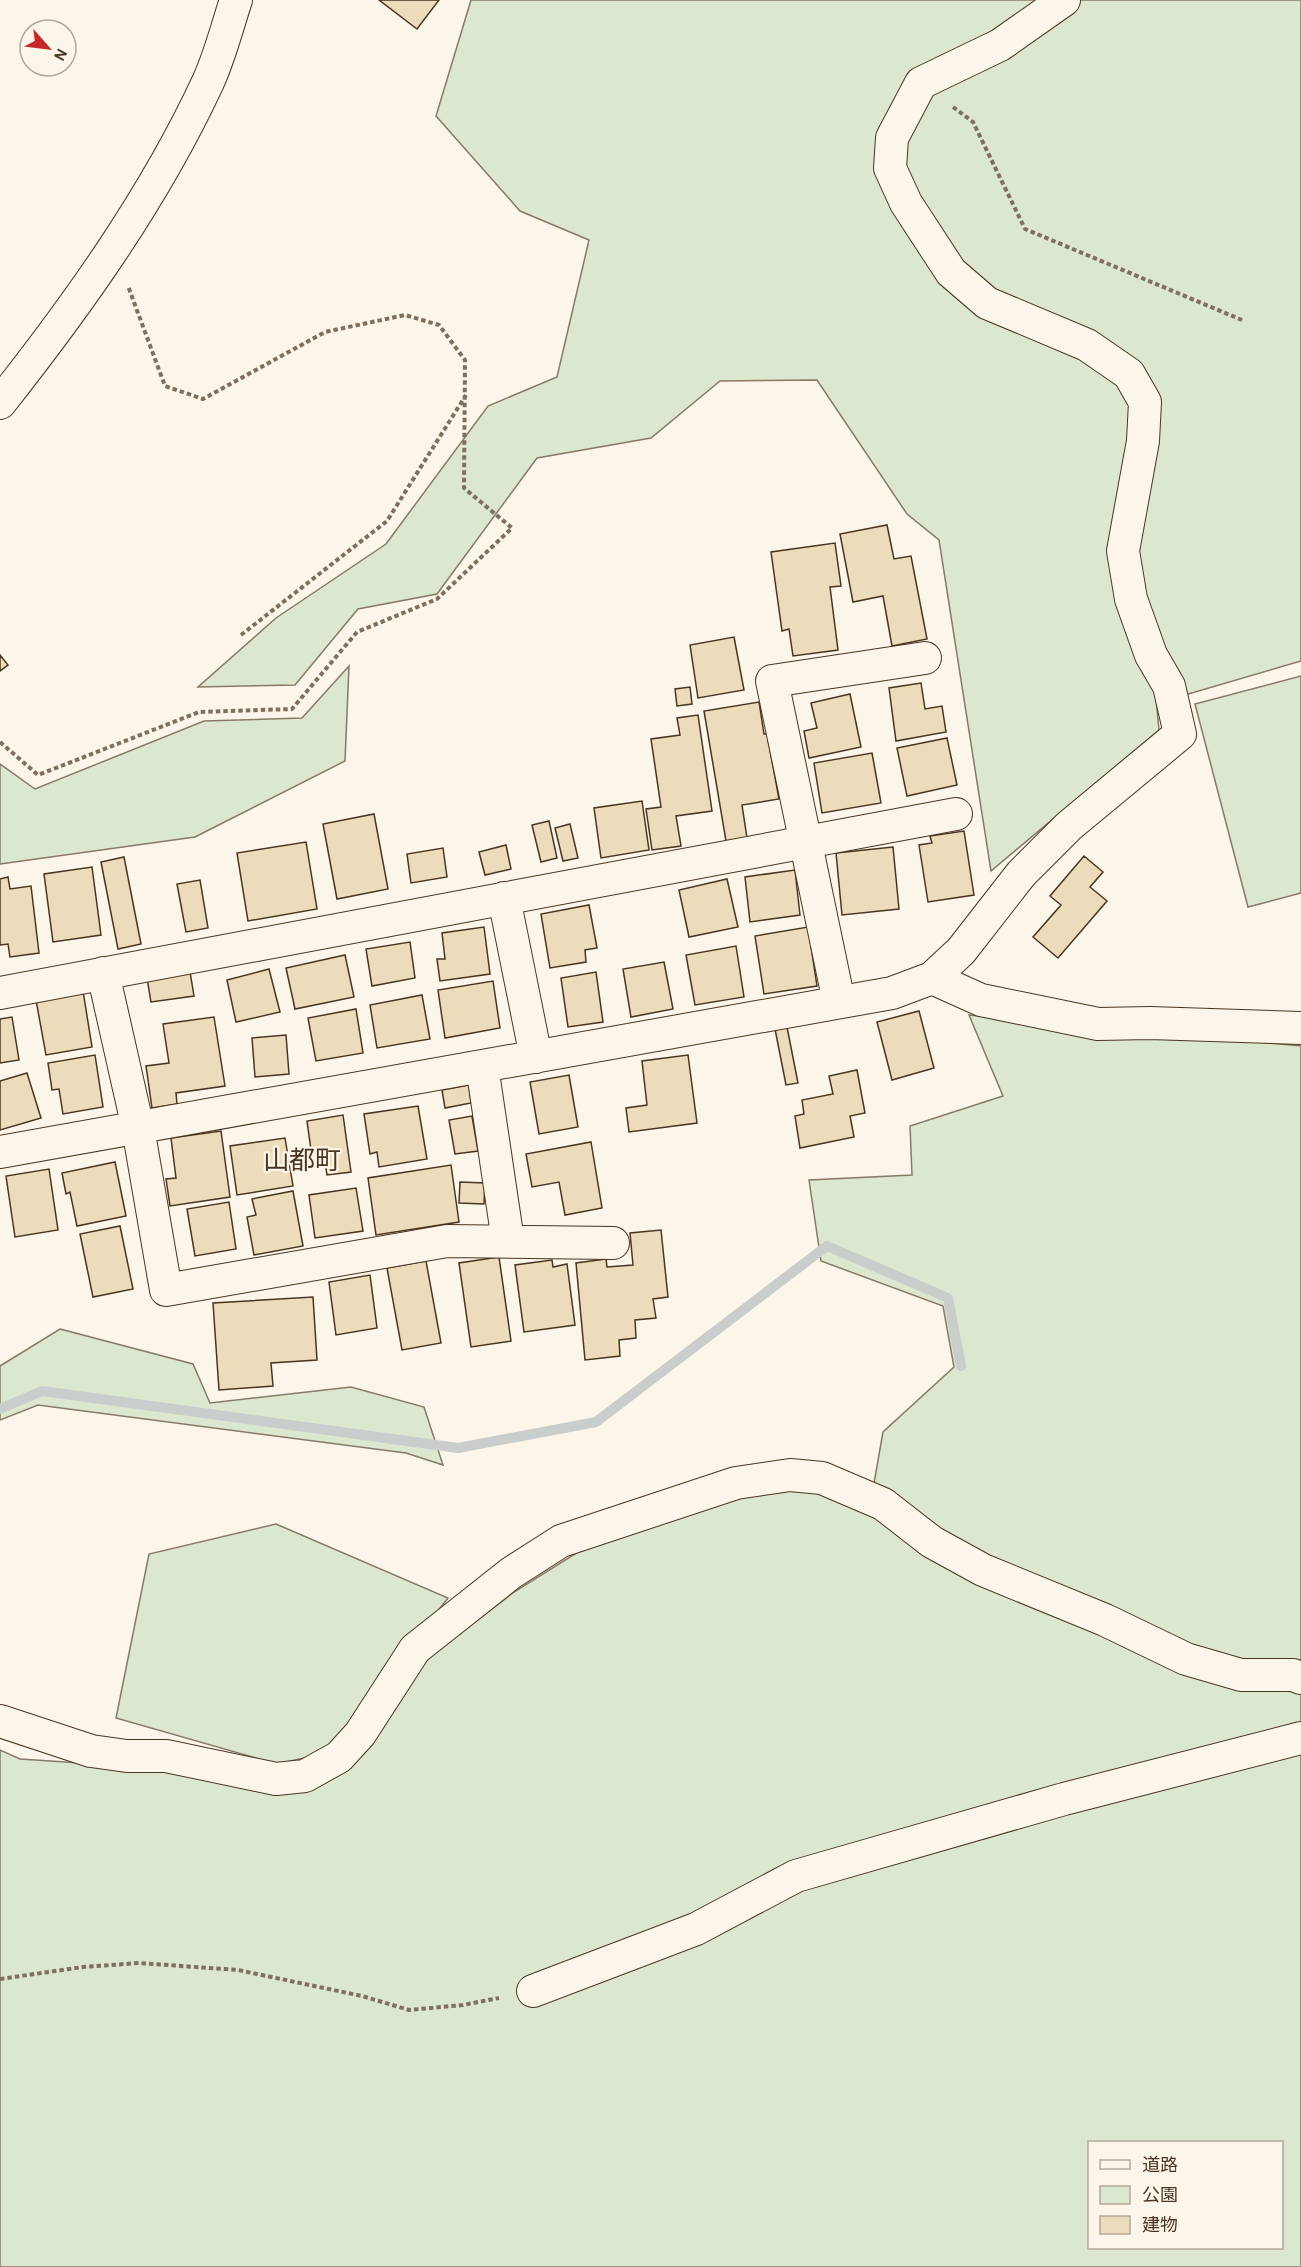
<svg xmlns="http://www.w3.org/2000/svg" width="1301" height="2267" viewBox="0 0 1301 2267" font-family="Karla,'Noto Sans JP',sans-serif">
<rect width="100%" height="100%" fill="#fbf6e9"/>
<path fill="#dce7d0" stroke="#887966" stroke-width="1.5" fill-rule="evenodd" d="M471 0H1301V661L1185 695 1155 687 1159 730 991 871 939 540 907 514 817 380 720 381 651 438 537 458 437 594 358 609 295 685 198 687 276 618 386 544 488 406 557 377 589 240 520 211 436 116Z
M349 666 345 761 195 837 0 864V764L35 789 204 721 302 718Z
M1301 676V893L1248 907 1195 704Z
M969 1015 1301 1046V2267H0V1750L20 1759 142 1767 254 1786 381 1728 428 1658 514 1592 594 1542 717 1501 804 1489 870 1506 883 1432 954 1367 943 1306 821 1261 809 1180 912 1175 910 1126 1003 1096ZM1090 2142H1282V2248H1090Z
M60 1329 193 1364 210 1403 351 1387 424 1407 443 1465 406 1453 38 1405 0 1420V1366Z
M276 1524 448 1598 327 1753 277 1764 116 1718 149 1554Z"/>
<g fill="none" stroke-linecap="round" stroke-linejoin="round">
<path stroke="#c9cecd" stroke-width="10" d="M0 1409 42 1391 458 1448 596 1422 827 1246 948 1298 961 1366"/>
</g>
<path fill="#ecdcbc" stroke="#4a3520" stroke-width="1.5" d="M379 0H439L417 29Z
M887 525 894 559 911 556 927 639 892 646 883 596 853 602 840 534Z
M835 543 841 586 830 587 838 650 793 656 789 629 782 631 771 552Z
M734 637 744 690 698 698 690 645Z
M0 655 8 665 0 671Z
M921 683 925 709 942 706 946 732 896 741 889 688Z
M690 687 692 704 677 706 675 689Z
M850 694 861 747 809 758 804 731 817 728 811 703Z
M759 702 764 734H767L779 799 742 805 747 838 726 841 704 711Z
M698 715 712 811 676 816 681 846 652 850 646 809 661 807 651 739 680 735 677 718Z
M947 738 957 785 907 796 897 748Z
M872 753 881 803 822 813 814 763Z
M642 801 649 850 601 858 594 808Z
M374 814 388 889 337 899 323 824Z
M549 821 557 858 541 862 532 825Z
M570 824 578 858 563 861 555 828Z
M964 831 974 895 928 902 919 845 932 843 930 836Z
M306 842 317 909 248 921 237 853Z
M506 845 511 869 485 875 479 852Z
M893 847 899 909 842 915 836 853Z
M443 848 447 877 411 883 407 854Z
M1084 856 1103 872 1090 887 1107 901 1058 958 1033 937 1061 905 1050 896Z
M124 857 141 944 118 949 101 862Z
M92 867 101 935 53 942 44 874Z
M795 870 800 915 750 922 745 877Z
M8 877 10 889 31 886 39 953 10 957 8 944 0 945V879Z
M727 879 738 927 689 937 679 890Z
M200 880 208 928 186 932 177 884Z
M589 905 597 948 585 950 586 962 550 968 541 914Z
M484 927 490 974 440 981 437 959H445L442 933Z
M808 927 817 986 764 994 755 936Z
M410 942 415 978 372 986 366 949Z
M736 946 744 997 695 1005 686 955Z
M345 955 354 997 295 1009 286 968Z
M664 962 673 1009 631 1017 623 969Z
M269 969 280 1012 236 1022 227 980Z
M190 972 194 996 151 1002 147 978Z
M596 972 603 1022 568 1027 561 978Z
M493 981 500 1028 445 1038 438 990Z
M83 991 92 1047 46 1055 36 1000Z
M422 995 430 1039 377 1048 370 1005Z
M356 1009 363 1053 316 1061 308 1018Z
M919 1011 934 1068 892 1080 877 1022Z
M12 1017 19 1060 0 1063V1019Z
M214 1017 225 1086 176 1093 177 1104 152 1108 146 1066 169 1063 163 1024Z
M787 1027 798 1083 786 1085 775 1029Z
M286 1035 289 1074 255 1077 252 1038Z
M95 1055 103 1107 63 1114 59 1089 52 1090 48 1063Z
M688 1055 697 1123 629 1132 626 1108 647 1105 642 1061Z
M857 1070 865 1113 850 1116 854 1137 800 1148 795 1116 804 1114 802 1100 833 1094 829 1076Z
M27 1073 41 1118 0 1130V1081Z
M569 1075 578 1127 539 1134 530 1082Z
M469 1085 471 1103 445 1108 442 1090Z
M418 1106 427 1159 379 1167 377 1152 370 1154 364 1114Z
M343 1115 351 1172 327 1175 323 1148 311 1150 307 1121Z
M472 1116 478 1151 455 1154 449 1120Z
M221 1131 230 1197 170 1206 166 1179 176 1178 171 1138Z
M285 1138 293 1186 237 1195 230 1146Z
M591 1142 602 1208 565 1215 559 1182 532 1187 526 1154Z
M115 1162 126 1216 77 1226 70 1192 66 1194 62 1173Z
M451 1165 459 1222 376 1235 368 1178Z
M49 1169 58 1230 15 1237 6 1176Z
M460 1182 485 1183 484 1204 459 1203Z
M356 1188 363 1231 315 1238 309 1195Z
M293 1191 303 1246 254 1255 247 1217 256 1215 252 1199Z
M229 1202 236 1249 195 1256 187 1209Z
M120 1226 133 1289 93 1297 80 1234Z
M661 1230 668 1297 653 1299 656 1318 635 1320 636 1338 619 1340 620 1356 585 1360 576 1263 606 1259 607 1267 633 1265 630 1233Z
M499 1257 511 1341 471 1347 459 1263Z
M552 1260 553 1267 567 1264 575 1325 524 1332 515 1265Z
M426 1261 441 1343 402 1350 387 1268Z
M370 1275 377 1328 336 1335 329 1282Z
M313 1297 317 1360 271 1363 273 1386 219 1390 213 1303Z"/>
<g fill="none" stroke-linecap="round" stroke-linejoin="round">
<defs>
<path id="street" d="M0 403C79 303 154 198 208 82 220 56 227 27 236 0
M504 898 536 1057
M103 973 138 1128 166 1290 447 1241 613 1243
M932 978 981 1000 1098 1024 1150 1023 1301 1028
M0 993 956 814
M839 1002 772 681 925 658
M482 1066 508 1241
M0 1152 892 993 932 978 961 951 1021 874 1069 826 1180 734 1169 686 1151 655 1131 599 1123 551 1143 441 1145 402 1129 374 1087 345 987 303 951 272 906 203 890 168 892 138 921 83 1000 45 1064 0
M0 1721 91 1751 127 1756H166L276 1779 305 1776 339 1757 360 1734 415 1649 511 1573 561 1541 736 1483 790 1475 822 1478 883 1504 932 1542 983 1570 1105 1620 1186 1659 1241 1675H1293L1301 1678
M533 1991 696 1929 796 1876 1064 1799 1301 1738"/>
</defs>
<use href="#street" stroke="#4a3520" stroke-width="34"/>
<path stroke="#7f6f5c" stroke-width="4" stroke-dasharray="4.5 3" stroke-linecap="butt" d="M953 107 973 122 1025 229 1242 320
M241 635 387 521 466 395
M0 742 38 775 199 712 292 709 357 632 437 599 512 528 464 488 465 360 439 325 405 315 325 332 203 399 165 386 128 286
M0 1979 83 1967 139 1963 238 1970 362 1996 409 2010 463 2005 499 1998"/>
<use href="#street" stroke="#fbf6e9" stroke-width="32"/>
</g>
<g text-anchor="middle" stroke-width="4.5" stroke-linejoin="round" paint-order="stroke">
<g font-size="26" fill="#4a3520" stroke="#fbf6e9">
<text x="302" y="1169">山都町</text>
</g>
</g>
<rect x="1088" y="2141" width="195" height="108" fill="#fbf6e9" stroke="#b4a999" stroke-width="1.5"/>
<rect x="1100" y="2160" width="30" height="9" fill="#fbf6e9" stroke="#b4a999" stroke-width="1.5"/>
<text x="1142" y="2171" font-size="18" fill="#4a3520">道路</text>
<rect x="1100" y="2186" width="30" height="18" fill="#dce7d0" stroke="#b4a999" stroke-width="1.5"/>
<text x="1142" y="2201" font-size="18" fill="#4a3520">公園</text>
<rect x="1100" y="2216" width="30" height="18" fill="#ecdcbc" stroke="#b4a999" stroke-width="1.5"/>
<text x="1142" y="2231" font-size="18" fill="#4a3520">建物</text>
<g transform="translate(48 48) rotate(118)"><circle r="28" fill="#fbf6e9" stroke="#b4a999" stroke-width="1.5"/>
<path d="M0-4.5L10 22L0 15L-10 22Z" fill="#c62828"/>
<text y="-9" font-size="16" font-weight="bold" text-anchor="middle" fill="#4a3520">N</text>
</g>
</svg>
